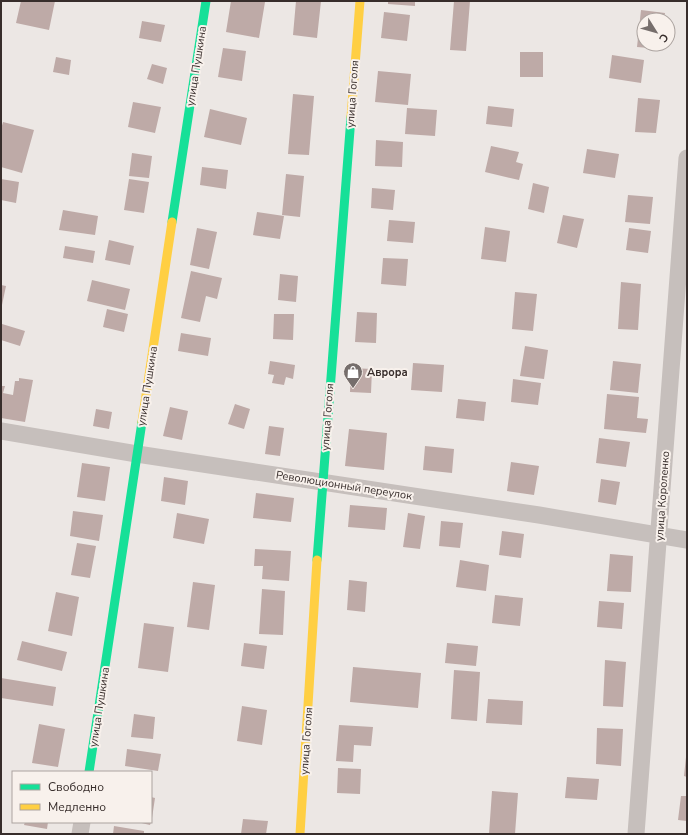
<svg xmlns="http://www.w3.org/2000/svg" width="688" height="835" viewBox="0 0 688 835" font-family="'Nunito Sans',sans-serif">
<rect width="100%" height="100%" fill="#ece7e4"/>
<path fill="#beaaa7" d="M21 1H55L49 30 16 23Z
M231 1 265 2 259 38 226 32Z
M296 1H321L317 38 293 35Z
M388 1H415V6L388 4Z
M454 1H470L466 51 450 50Z
M641 10 665 13 664 20H644V44H661V49L637 47Z
M384 12 410 15 407 41 381 38Z
M142 21 165 25 161 42 139 38Z
M223 48 246 51 242 81 218 77Z
M520 52H543V77H520Z
M612 55 644 60 641 83 609 78Z
M56 57 71 60 69 75 53 72Z
M152 64 167 68 163 84 147 79Z
M378 71 411 74 408 105 375 102Z
M293 94 314 96 309 155 288 154Z
M638 98 660 100 656 133 635 132Z
M133 102 161 107 155 133 128 127Z
M488 106 514 109 512 127 486 124Z
M407 108 437 110 435 136 405 134Z
M210 109 247 118 241 145 204 137Z
M3 122 34 130 22 173 1 167V129Z
M376 140 403 142 402 167 375 166Z
M491 146 519 152 516 162 523 164 519 180 485 172Z
M587 149 619 154 615 178 583 173Z
M132 153 152 156 149 178 129 176Z
M202 167 228 170 226 189 200 185Z
M286 174 304 176 300 217 282 215Z
M1 179 19 182 16 203 1 200Z
M129 179 149 182 144 213 124 210Z
M533 183 549 187 544 213 528 209Z
M372 188 395 190 393 210 371 208Z
M628 195 653 197 650 224 625 222Z
M63 210 98 216 95 235 59 230Z
M257 212 284 216 280 239 253 235Z
M563 215 584 219 577 248 557 243Z
M389 220 415 222 413 243 387 241Z
M485 227 510 231 506 262 481 259Z
M197 228 217 232 209 269 190 265Z
M629 228 651 231 648 253 626 250Z
M109 240 134 246 130 265 105 260Z
M65 246 95 251 93 263 63 258Z
M383 258 408 259 406 286 381 284Z
M191 271 222 278 217 299 206 296 200 322 181 318Z
M280 274 298 276 296 302 278 300Z
M92 280 130 289 125 310 87 301Z
M621 282 641 284 638 330 618 329Z
M1 285 6 286 2 305H1Z
M515 292 537 294 533 331 512 329Z
M107 309 128 314 124 332 103 327Z
M357 312 377 313 376 343 355 342Z
M274 314H294L293 340 273 339Z
M2 324 25 331 20 346 1 340Z
M181 333 211 338 208 356 178 351Z
M525 346 548 350 544 379 520 376Z
M270 361 295 365 293 379 286 377 284 385 272 383 274 375 268 374Z
M613 361 641 364 638 393 610 390Z
M413 363 444 365 442 392 411 390Z
M351 368 372 369 371 393 350 392Z
M19 378 33 380 25 422 1 418V386H5L3 393 13 395 15 381H19Z
M513 379 541 383 538 405 511 402Z
M607 394 639 397 637 418 648 419 646 433 604 429Z
M458 399 486 402 484 421 456 418Z
M235 404 250 409 244 429 228 424Z
M170 407 188 411 182 440 163 436Z
M96 409 112 412 109 429 93 426Z
M269 426 284 428 280 456 265 454Z
M349 429 387 433 384 470 345 466Z
M599 438 630 442 626 467 596 463Z
M425 446 454 449 452 473 423 470Z
M511 462 539 466 534 495 507 491Z
M82 463 110 467 105 501 77 497Z
M164 477 188 481 185 505 161 501Z
M601 479 620 482 616 505 598 502Z
M256 493 294 498 291 522 253 518Z
M350 505 387 508 385 530 348 527Z
M73 511 103 515 99 541 70 536Z
M177 513 209 519 204 544 173 538Z
M408 513 425 516 420 549 403 547Z
M441 521 463 523 460 548 439 546Z
M502 531 524 534 521 558 499 555Z
M77 543 96 546 90 578 71 575Z
M255 549 291 551 289 581 262 579 263 566H254Z
M610 554 633 556 631 592 607 591Z
M460 560 489 565 486 591 456 587Z
M349 580 367 582 365 612 347 610Z
M193 582 215 585 209 630 187 627Z
M262 589 285 591 283 635 259 634Z
M56 592 79 597 72 636 48 631Z
M495 595 523 598 520 626 492 623Z
M599 601 624 603 622 629 597 627Z
M144 623 174 627 168 672 138 668Z
M22 641 67 652 62 671 17 660Z
M244 643 267 646 264 669 241 666Z
M447 643 478 646 476 666 445 663Z
M605 660 626 662 623 707 603 706Z
M353 667 421 673 418 708 350 702Z
M454 670 480 672 477 721 451 719Z
M1 678 56 687 53 706 1 698Z
M488 699 523 701 522 725 486 723Z
M242 706 267 710 262 745 237 741Z
M134 714 155 717 153 739 131 737Z
M39 724 65 729 58 767 32 763Z
M339 725 373 727 371 746 354 745 353 762 336 761Z
M597 728 623 729 621 766 596 764Z
M127 749 161 754 158 771 125 766Z
M686 757H687V777L684 776Z
M338 768 361 769 360 794 337 793Z
M567 777 599 779 597 800 565 798Z
M492 791 518 793 515 834H489Z
M681 796H687V821L678 820Z
M151 797 155 798 152 818H151Z
M243 819 268 821 266 834H241Z
M25 822H48L47 829 24 825Z
M137 822H151L150 825Z
M114 826 144 831V834H113Z"/>
<g fill="none" stroke-linecap="round" stroke-linejoin="round">
<path stroke="#c6bfbc" stroke-width="17" d="M1 431 137 454 539 515 687 540
M80 834 82 822
M636 834 687 158"/>
<path stroke="#16e098" stroke-width="9" d="M172 222 206 1
M317 560 351 117
M89 772 142 422"/>
<path stroke="#ffcf43" stroke-width="9" d="M351 117 360 1
M142 422 172 222
M300 834 317 560"/>
</g>
<defs>
<symbol id="shop-pin" viewBox="-11 -11 22 30"><path d="M0 17L-7.5 6A9.5 9.5 0 1 1 7.5 6Z" fill="#766e6c" stroke="#f8f1ec"/><path d="M-5-2.5h2.3a2.7 3.5 0 0 1 5.4 0H5L5.5 6h-11ZM-1.5-2.5h3a1.5 2.3 0 0 0-3 0Z" fill="#fff"/></symbol>
</defs>
<g fill-rule="evenodd">
<use href="#shop-pin" x="342" y="361" width="22" height="30"/>
</g>
<g text-anchor="middle" stroke-width="4" stroke-linejoin="round" paint-order="stroke">
<g font-size="11" fill="#372d2b" stroke="#f8f1ec">
<text transform="translate(196 66) rotate(-81)" y="4">улица Пушкина</text>
<text transform="translate(352 94) rotate(-86)" y="4">улица Гоголя</text>
<text transform="translate(147 386) rotate(-81)" y="4">улица Пушкина</text>
<text transform="translate(327 417) rotate(-86)" y="4">улица Гоголя</text>
<text transform="translate(344 485) rotate(9)" y="4">Революционный переулок</text>
<text transform="translate(662 496) rotate(-86)" y="4">улица Короленко</text>
<text transform="translate(99 707) rotate(-81)" y="4">улица Пушкина</text>
<text transform="translate(306 741) rotate(-86)" y="4">улица Гоголя</text>
</g>
<g font-size="11" font-weight="bold" fill="#372d2b" stroke="#f8f1ec" text-anchor="start">
<text x="367" y="376">Аврора</text>
</g>
</g>
<rect width="688" height="835" fill="none" stroke="#372d2b" stroke-width="4"/>
<rect x="12" y="771" width="140" height="52" fill="#f8f1ec" stroke="#aba39f"/>
<rect x="20" y="784" width="20" height="6" fill="#16e098" stroke="#aba39f"/>
<text x="48" y="791" font-size="12" fill="#372d2b">Свободно</text>
<rect x="20" y="804" width="20" height="6" fill="#ffcf43" stroke="#aba39f"/>
<text x="48" y="811" font-size="12" fill="#372d2b">Медленно</text>
<g transform="translate(656 32) rotate(127)"><circle r="19" fill="#f8f1ec" stroke="#aba39f"/>
<path d="M0-3L7 15L0 10L-7 15Z" fill="#766e6c"/>
<text y="-6" font-size="11" font-weight="bold" text-anchor="middle" fill="#372d2b">С</text>
</g>
</svg>
